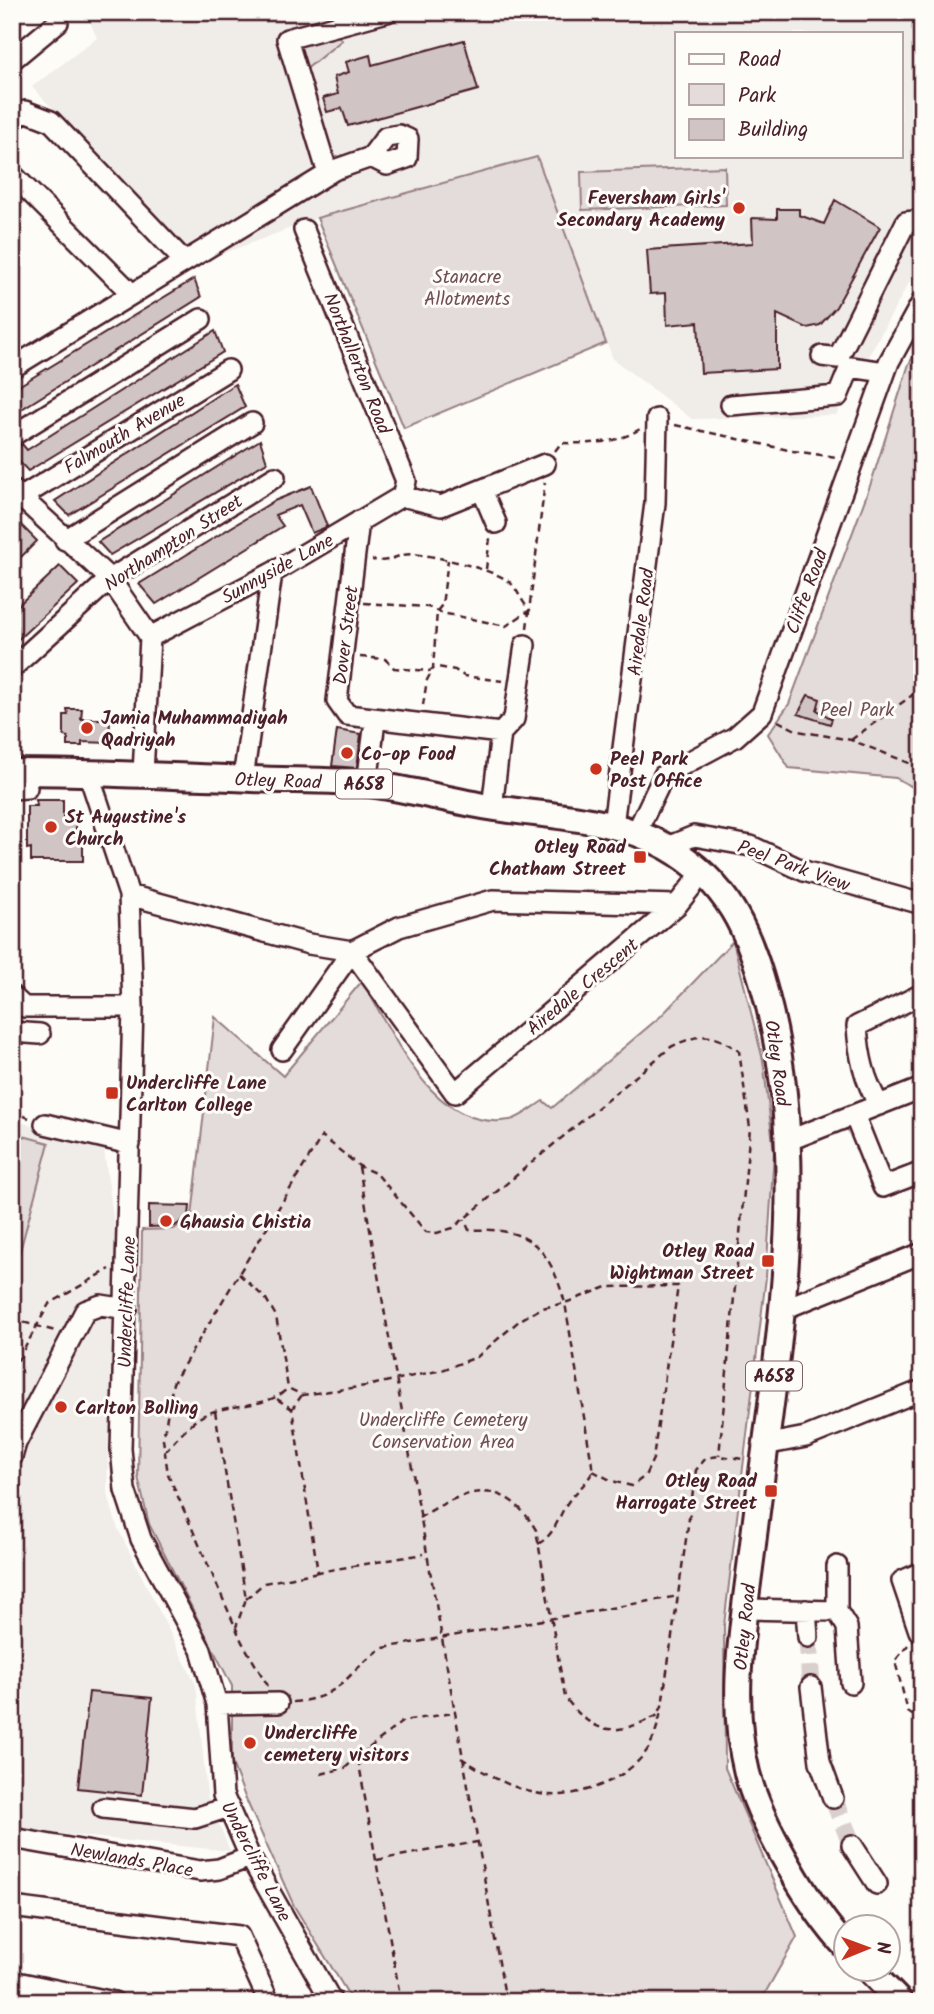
<svg xmlns="http://www.w3.org/2000/svg" width="934" height="2014" viewBox="0 0 934 2014" font-family="Kalam,sans-serif">
<rect width="100%" height="100%" fill="#fdfcf7"/>
<filter id="ink" filterUnits="userSpaceOnUse"><feTurbulence type="fractalNoise" baseFrequency=".0143" numOctaves="2"/><feDisplacementMap in="SourceGraphic" scale="14" xChannelSelector="R" yChannelSelector="G"/><feConvolveMatrix kernelMatrix="1 2 1 2 8 2 1 2 1" color-interpolation-filters="sRGB"/></filter>
<g filter="url(#ink)">
<path fill="#f0ece8" fill-rule="evenodd" d="M86 12H922V259L836 415 692 419 613 359 537 157 317 218 201 262 32 87 97 38ZM677 33H901V156H677Z
M12 1119 104 1150 115 1232 107 1491 117 1527 196 1685 207 1795 230 1851 12 1829Z"/>
<path fill="#e3dcda" stroke="#967e82" stroke-width="2" d="M324 19 342 40 305 70 288 49Z
M537 157 606 343 404 428 317 218Z
M725 167 726 205 582 210 581 172Z
M922 341V792L896 778 789 768 768 734 789 704 871 483 909 364Z
M733 941 763 1060 774 1152 766 1277 724 1625 725 1768 797 1937 760 2002H353L294 1906 245 1797 232 1763V1686L149 1524 138 1477 142 1230 174 1229 192 1216 215 1017 283 1076 362 981C395 1035 432 1133 510 1120 521 1118 533 1107 543 1101L552 1108 661 1016Z
M12 1133 49 1143 12 1281Z"/>
<path fill="#d0c5c4" stroke="#4a1f2b" stroke-width="2" d="M464 40 478 90 348 126 342 108 327 112 323 98 338 94 334 77 349 72 346 62 370 55 372 65Z
M835 200 880 227 836 307 820 325 807 328 777 314V369L701 373 698 322 667 325 666 293 650 294 647 250 753 243 752 218 777 219V209H799V215L824 224Z
M194 279 201 297 12 415V390Z
M215 331 223 352 28 471 12 454 22 444 27 450Z
M235 384 245 407 69 515 55 501Z
M260 440 267 462 110 555 98 542Z
M311 486 327 526 324 528 312 533 300 505 275 515 283 526 156 604 139 584 274 501Z
M18 522 37 541 12 566V528Z
M60 566 78 584 12 645V611Z
M808 695 820 699 817 710 832 719 830 724 798 714Z
M67 709H82L81 719H110L109 743 82 742V746H68V737L64 736V715H68Z
M337 730 361 734 357 768 332 766Z
M36 800H63V820H76V834H83V861H31V848L27 849V806H37Z
M149 1205 190 1206 189 1216 175 1226 149 1227Z
M89 1692 152 1698 142 1795 78 1788Z"/>
<g fill="none" stroke-linecap="round" stroke-linejoin="round">
<path stroke="#d9d0ce" stroke-width="19" stroke-dasharray="19 10" stroke-linecap="butt" d="M808 1637 811 1687
M833 1798 852 1845"/>
<defs>
<path id="minor" d="M12 60 58 22
M12 121 25 111 51 121 184 261
M12 174 131 293
M328 174 287 39 387 12
M304 230 406 481 402 496
M822 356 838 358 906 222 922 220
M12 368 334 170 371 157 386 137 399 135 408 139 407 158 387 165 371 157
M731 405 838 396 850 367 885 372
M12 436 201 319
M12 489 110 579 150 637 143 774
M482 490 496 523
M402 496 441 506 545 464
M12 503 228 370
M359 521 337 701 347 715 501 733
M65 540 252 423
M150 637 272 573 402 496
M12 668 110 579 275 477
M88 772 129 895 133 1007 121 1449 125 1490 141 1539 201 1650 217 1704 223 1795 250 1857 332 2002
M243 779 272 573
M367 784 375 721
M12 789 27 788
M492 808 501 733 514 719 525 645
M613 825 655 503 657 419
M636 833 664 775 735 737 762 713 889 362 922 302
M667 847 694 836 751 846 804 871 922 904
M129 895 309 944 352 951
M352 951 455 1093 677 905 703 872
M12 996 24 1007H133
M12 1032 40 1034
M282 1050 352 951 399 927 493 900 677 905
M879 1105C864 1079 859 1056 857 1026L922 994
M855 1117 883 1187 922 1172
M45 1124 130 1144
M787 1141 922 1088
M781 1310 922 1253
M764 1445 806 1437 922 1390
M12 1457 16 1443 85 1311 101 1305 127 1309
M837 1566V1611
M745 1609 837 1611 847 1627 851 1683
M806 1610 808 1637
M919 1631 902 1581 922 1572
M811 1687 820 1762 833 1798
M217 1704 278 1703
M103 1808 195 1818 229 1807
M12 1838 200 1871 219 1869 250 1857
M852 1845 877 1884
M12 1907 239 1936 269 2002
M12 1981 114 2002"/>
<path id="major" d="M12 772C92 772 172 776 252 779 291 781 332 779 371 784 411 790 449 800 489 807 550 817 612 816 667 847 727 881 749 931 766 995 814 1174 774 1364 753 1544 744 1619 728 1698 747 1773 760 1823 811 1910 846 1947
M867 1968 900 2002"/>
</defs>
<use href="#minor" stroke="#4a1f2b" stroke-width="24"/>
<use href="#major" stroke="#4a1f2b" stroke-width="30"/>
<path stroke="#4a1f2b" stroke-width="2.5" stroke-dasharray="7 5" stroke-linecap="butt" d="M675 425 793 451 836 457
M555 451 561 443C589 444 616 444 640 429
M486 569 490 538
M364 603 428 607 442 613 506 626 530 610C521 602 516 585 507 580 493 570 420 550 403 555 387 559 391 562 372 560
M527 628 545 482
M360 657 385 659 394 668 429 671 437 667 455 670 464 676 503 681
M423 705 427 680 433 669 437 611 442 605 448 560
M778 721 798 731 851 740 922 768
M851 740 922 688
M12 1111 29 1118
M359 1167 506 2002
M239 1274 266 1299 276 1316 288 1388 302 1395 366 1386 442 1370 477 1357 520 1320 542 1308 565 1303C549 1247 531 1227 469 1230L464 1219
M12 1319 55 1331
M12 1371 49 1304 110 1269
M302 1395 292 1409 318 1572 424 1554
M277 1399 292 1409
M215 1411 246 1599 236 1627
M165 1451C175 1441 185 1428 196 1420 224 1400 264 1412 288 1388
M419 1518C465 1489 503 1474 536 1530L565 1697C594 1737 616 1736 658 1715L662 1706 696 1470 706 1458 719 1456 744 1459
M538 1544C556 1534 557 1518 568 1502 577 1490 585 1486 593 1471L565 1303 607 1287 678 1286 653 1459 645 1476 632 1486 612 1481 593 1471
M246 1599 264 1583 318 1572
M908 1645 895 1661 908 1712 922 1722
M268 1686 242 1642 168 1474 163 1439 173 1383 322 1136 359 1166 377 1174 426 1232 437 1233 453 1228 671 1047C700 1033 712 1032 739 1051L750 1128 719 1456
M293 1702C344 1698 345 1672 383 1648L679 1596
M369 1748 403 1721 453 1713
M367 1749 359 1764 400 1996 436 2002
M461 1758C488 1775 518 1793 550 1795 583 1797 632 1777 649 1747 655 1736 658 1724 661 1712
M321 1774 345 1768 363 1752
M377 1860 477 1842"/>
<use href="#minor" stroke="#fdfcf7" stroke-width="19"/>
<use href="#major" stroke="#fdfcf7" stroke-width="24"/>
</g>
</g>
<g fill="#c8321e" stroke="#fdfcf7" stroke-width="2.5">
<circle cx="739" cy="208" r="7"/>
<circle cx="87" cy="728" r="7"/>
<circle cx="347" cy="753" r="7"/>
<circle cx="596" cy="769" r="7"/>
<circle cx="51" cy="827" r="7"/>
<rect x="633" y="850" width="14" height="14" rx="3.5"/>
<rect x="105" y="1086" width="14" height="14" rx="3.5"/>
<circle cx="166" cy="1221" r="7"/>
<rect x="761" y="1254" width="14" height="14" rx="3.5"/>
<circle cx="61" cy="1407" r="7"/>
<rect x="764" y="1484" width="14" height="14" rx="3.5"/>
<circle cx="250" cy="1743" r="7"/>
</g>
<g text-anchor="middle" stroke-width="6" stroke-linejoin="round" paint-order="stroke">
<g fill="#fdfcf7" stroke="#806168" stroke-width="2">
<rect x="336" y="769.5" width="56" height="29" rx="5"/>
<rect x="746" y="1361.5" width="56" height="29" rx="5"/>
</g>
<g font-size="18" font-weight="bold" fill="#4a1f2b">
<text x="364" y="790">A658</text>
<text x="774" y="1382">A658</text>
</g>
<g font-size="19" font-weight="bold" fill="#4a1f2b" stroke="#fdfcf7" text-anchor="start">
<text x="725" y="204" text-anchor="end">Feversham Girls'<tspan x="725" dy="22">Secondary Academy</tspan></text>
<text x="101" y="724">Jamia Muhammadiyah<tspan x="101" dy="22">Qadriyah</tspan></text>
<text x="361" y="760">Co-op Food</text>
<text x="610" y="765">Peel Park<tspan x="610" dy="22">Post Office</tspan></text>
<text x="65" y="823">St Augustine's<tspan x="65" dy="22">Church</tspan></text>
<text x="626" y="853" text-anchor="end">Otley Road<tspan x="626" dy="22">Chatham Street</tspan></text>
<text x="126" y="1089">Undercliffe Lane<tspan x="126" dy="22">Carlton College</tspan></text>
<text x="180" y="1228">Ghausia Chistia</text>
<text x="754" y="1257" text-anchor="end">Otley Road<tspan x="754" dy="22">Wightman Street</tspan></text>
<text x="75" y="1414">Carlton Bolling</text>
<text x="757" y="1487" text-anchor="end">Otley Road<tspan x="757" dy="22">Harrogate Street</tspan></text>
<text x="264" y="1739">Undercliffe<tspan x="264" dy="22">cemetery visitors</tspan></text>
</g>
<g font-size="19" fill="#704e57" stroke="#fdfcf7">
<text x="467" y="283">Stanacre<tspan x="467" dy="22">Allotments</tspan></text>
<text x="857" y="716">Peel Park</text>
<text x="443" y="1426">Undercliffe Cemetery<tspan x="443" dy="22">Conservation Area</tspan></text>
</g>
<g font-size="19" fill="#4a1f2b" stroke="#fdfcf7">
<text transform="translate(358 363) rotate(68)" y="7">Northallerton Road</text>
<text transform="translate(124 433) rotate(-31)" y="7">Falmouth Avenue</text>
<text transform="translate(173 542) rotate(-33)" y="7">Northampton Street</text>
<text transform="translate(277 568) rotate(-29)" y="7">Sunnyside Lane</text>
<text transform="translate(806 591) rotate(-70)" y="7">Cliffe Road</text>
<text transform="translate(640 622) rotate(-83)" y="7">Airedale Road</text>
<text transform="translate(345 635) rotate(-83)" y="7">Dover Street</text>
<text transform="translate(278 780) rotate(2)" y="7">Otley Road</text>
<text transform="translate(794 865) rotate(20)" y="7">Peel Park View</text>
<text transform="translate(582 986) rotate(-40)" y="7">Airedale Crescent</text>
<text transform="translate(778 1063) rotate(82)" y="7">Otley Road</text>
<text transform="translate(126 1302) rotate(-88)" y="7">Undercliffe Lane</text>
<text transform="translate(744 1627) rotate(-84)" y="7">Otley Road</text>
<text transform="translate(132 1859) rotate(10)" y="7">Newlands Place</text>
<text transform="translate(257 1861) rotate(63)" y="7">Undercliffe Lane</text>
</g>
</g>
<rect width="934" height="2014" fill="none" stroke="#fdfcf7" stroke-width="42"/>
<rect x="21" y="21" width="892" height="1972" fill="none" stroke="#4a1f2b" stroke-width="2.5" filter="url(#ink)"/>
<rect x="675" y="32" width="228" height="126" fill="#fdfcf7" stroke="#b5a4a5" stroke-width="2"/>
<rect x="689" y="54" width="35" height="10" fill="#fdfcf7" stroke="#b5a4a5" stroke-width="2"/>
<text x="738" y="66" font-size="21" fill="#4a1f2b">Road</text>
<rect x="689" y="84" width="35" height="21" fill="#e3dcda" stroke="#b5a4a5" stroke-width="2"/>
<text x="738" y="102" font-size="21" fill="#4a1f2b">Park</text>
<rect x="689" y="119" width="35" height="21" fill="#d0c5c4" stroke="#b5a4a5" stroke-width="2"/>
<text x="738" y="136" font-size="21" fill="#4a1f2b">Building</text>
<g transform="translate(867 1948) rotate(89)"><circle r="33" fill="#fdfcf7" stroke="#b5a4a5" stroke-width="2"/>
<path d="M0-5L12 26L0 18L-12 26Z" fill="#c8321e"/>
<text y="-10" font-size="19" font-weight="bold" text-anchor="middle" fill="#4a1f2b">N</text>
</g>
</svg>
